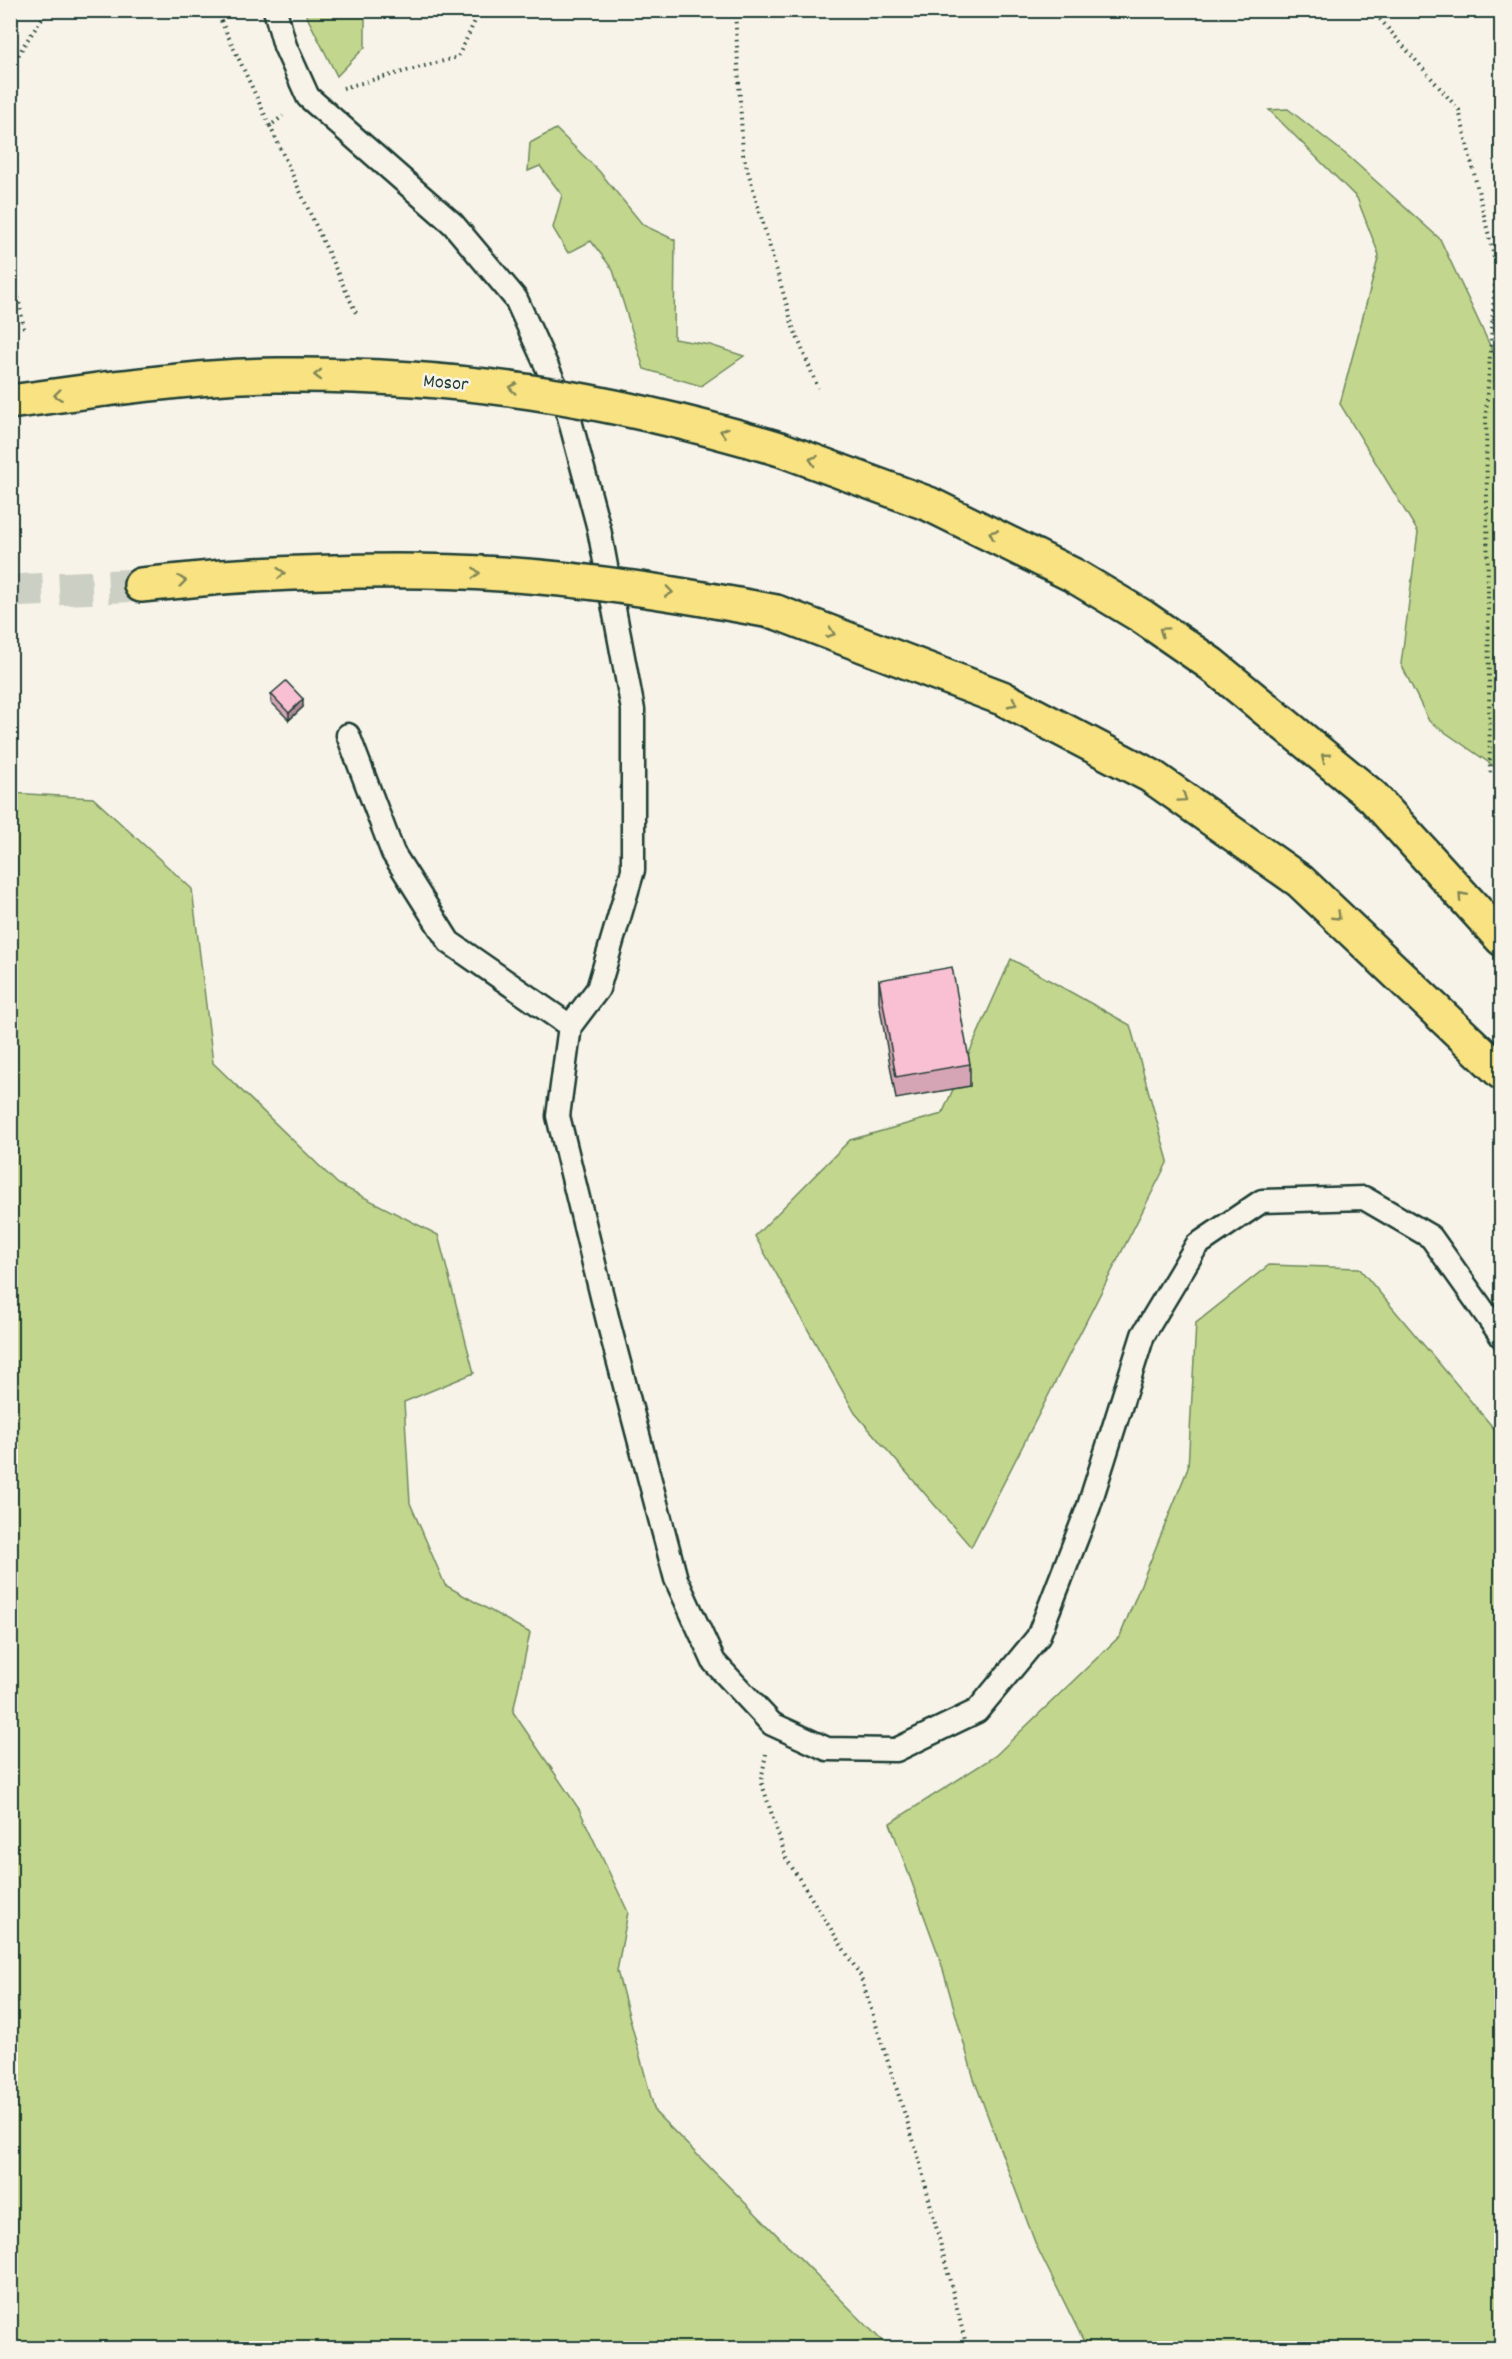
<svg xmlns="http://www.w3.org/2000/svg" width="1512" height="2359" viewBox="0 0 1512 2359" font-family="Dekko,sans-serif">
<rect width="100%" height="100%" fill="#f7f3e8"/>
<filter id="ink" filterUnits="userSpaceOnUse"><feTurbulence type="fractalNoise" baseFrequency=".0167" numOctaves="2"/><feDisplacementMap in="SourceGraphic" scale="12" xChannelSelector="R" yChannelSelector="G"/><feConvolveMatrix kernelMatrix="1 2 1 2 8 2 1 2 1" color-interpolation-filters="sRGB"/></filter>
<g filter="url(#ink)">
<path fill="#c2d78d" stroke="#708a60" stroke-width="1.5" d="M304 11H365V47L337 76Z
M1288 109 1348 156 1440 239 1501 369V771L1429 721 1401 664 1418 532 1340 404 1379 255 1357 198 1269 110Z
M556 129 599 171 643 225 675 240 674 339 710 345 744 356 701 386 644 369 613 270 591 241 568 253 553 228 562 195 540 166 528 171 530 143Z
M11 793 93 798 192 889 213 1063 338 1184 438 1235 474 1373 404 1402 410 1503 445 1585 530 1633 513 1712 579 1809 628 1912 617 1971 655 2112 889 2348H11Z
M1011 959 1130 1025 1168 1161 971 1547 855 1413 755 1236 850 1140 942 1114Z
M1269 1265 1359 1268 1501 1437V2348H1087L1036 2245 974 2079 940 1959 890 1823 995 1756 1120 1636 1188 1468 1196 1323Z"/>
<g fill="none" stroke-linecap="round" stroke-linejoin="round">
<path stroke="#cccfc4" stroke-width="33" stroke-dasharray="33 16" stroke-linecap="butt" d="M10 591 141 585"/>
<defs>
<path id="lane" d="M275 10 285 46 308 97 453 224 516 299 568 413 599 529 633 710V870L598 989 570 1026 558 1116 609 1325 676 1579 714 1662 772 1724 827 1749 896 1750 977 1711 1038 1637 1089 1506 1143 1335 1197 1245 1262 1201 1364 1198 1431 1237 1502 1337
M348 735 393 853 449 942 570 1026"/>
<path id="highway" d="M10 402 105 389
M780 449 929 504 1073 575 1143 617 1211 664 1373 797 1502 939
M141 585 222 577
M776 612 1002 698 1151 776 1300 881 1502 1073"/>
</defs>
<use href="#lane" stroke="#1f3d34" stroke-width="27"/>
<use href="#highway" stroke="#1f3d34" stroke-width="38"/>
<path stroke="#1f3d34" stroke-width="4" stroke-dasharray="1.5 4.5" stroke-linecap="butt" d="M216 10 270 126 283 116
M735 10 743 154 793 327 818 388
M1372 10 1459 110 1496 266 1486 414 1490 775
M10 71 24 45 48 10
M343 88 458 57 480 10
M270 126 356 313
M10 256 24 328
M1493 318 1502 331
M766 1754 761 1781 786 1858 860 1975 917 2152 967 2348"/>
<use href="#lane" stroke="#f7f3e8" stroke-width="22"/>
<use href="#highway" stroke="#f8e281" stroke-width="33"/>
<defs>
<path id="highway-bridge" d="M105 389C162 383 220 375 278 375 457 373 609 398 780 449
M222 577C315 571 408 568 501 574 594 580 685 595 776 612"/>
</defs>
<use href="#highway-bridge" stroke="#1f3d34" stroke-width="38" stroke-linecap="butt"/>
<use href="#highway-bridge" stroke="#f8e281" stroke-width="33"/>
</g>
<path fill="#d6a5b5" stroke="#1f3d34" stroke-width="1.5" d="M271 694 303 707 289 720 271 702Z
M879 980 970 1064V1086L896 1099 879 1002Z"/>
<path fill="#ae8694" stroke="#1f3d34" stroke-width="1.5" d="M303 699V707L289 720V713Z"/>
<path fill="#f9c0d3" stroke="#1f3d34" stroke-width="1.5" d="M286 681 303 699 289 713 271 694Z
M952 967 970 1064 896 1077 879 980Z"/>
<defs><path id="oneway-chevron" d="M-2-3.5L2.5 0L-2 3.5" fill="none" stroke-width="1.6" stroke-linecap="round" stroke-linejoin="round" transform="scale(1.5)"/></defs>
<g stroke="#818757">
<use href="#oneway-chevron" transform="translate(318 375) rotate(-180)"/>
<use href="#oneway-chevron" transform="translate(513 388) rotate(-173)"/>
<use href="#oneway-chevron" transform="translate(58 395) rotate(173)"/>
<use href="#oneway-chevron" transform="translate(724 432) rotate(-163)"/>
<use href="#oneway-chevron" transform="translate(813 460) rotate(-161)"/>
<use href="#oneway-chevron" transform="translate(993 534) rotate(-155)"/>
<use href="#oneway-chevron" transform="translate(281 573) rotate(-4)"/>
<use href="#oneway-chevron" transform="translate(476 573) rotate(2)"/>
<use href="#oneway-chevron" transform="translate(182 581) rotate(-6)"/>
<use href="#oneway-chevron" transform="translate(669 592) rotate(8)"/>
<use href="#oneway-chevron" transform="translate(1163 631) rotate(-146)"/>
<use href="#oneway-chevron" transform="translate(831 633) rotate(21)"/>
<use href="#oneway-chevron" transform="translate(1013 703) rotate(28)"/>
<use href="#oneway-chevron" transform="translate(1325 757) rotate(-141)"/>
<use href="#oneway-chevron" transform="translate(1183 798) rotate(35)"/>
<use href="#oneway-chevron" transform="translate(1462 896) rotate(-132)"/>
<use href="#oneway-chevron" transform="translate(1337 916) rotate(44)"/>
</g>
</g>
<g text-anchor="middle" stroke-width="5" stroke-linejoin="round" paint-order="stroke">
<g font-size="20" fill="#1f3d34" stroke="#f7f3e8">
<text transform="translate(446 381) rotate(5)" y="7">Mosor</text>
</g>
</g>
<rect width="1512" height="2359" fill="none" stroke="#f7f3e8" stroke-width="36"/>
<rect x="18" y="18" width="1476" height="2323" fill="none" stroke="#1f3d34" stroke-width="2" filter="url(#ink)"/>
</svg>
